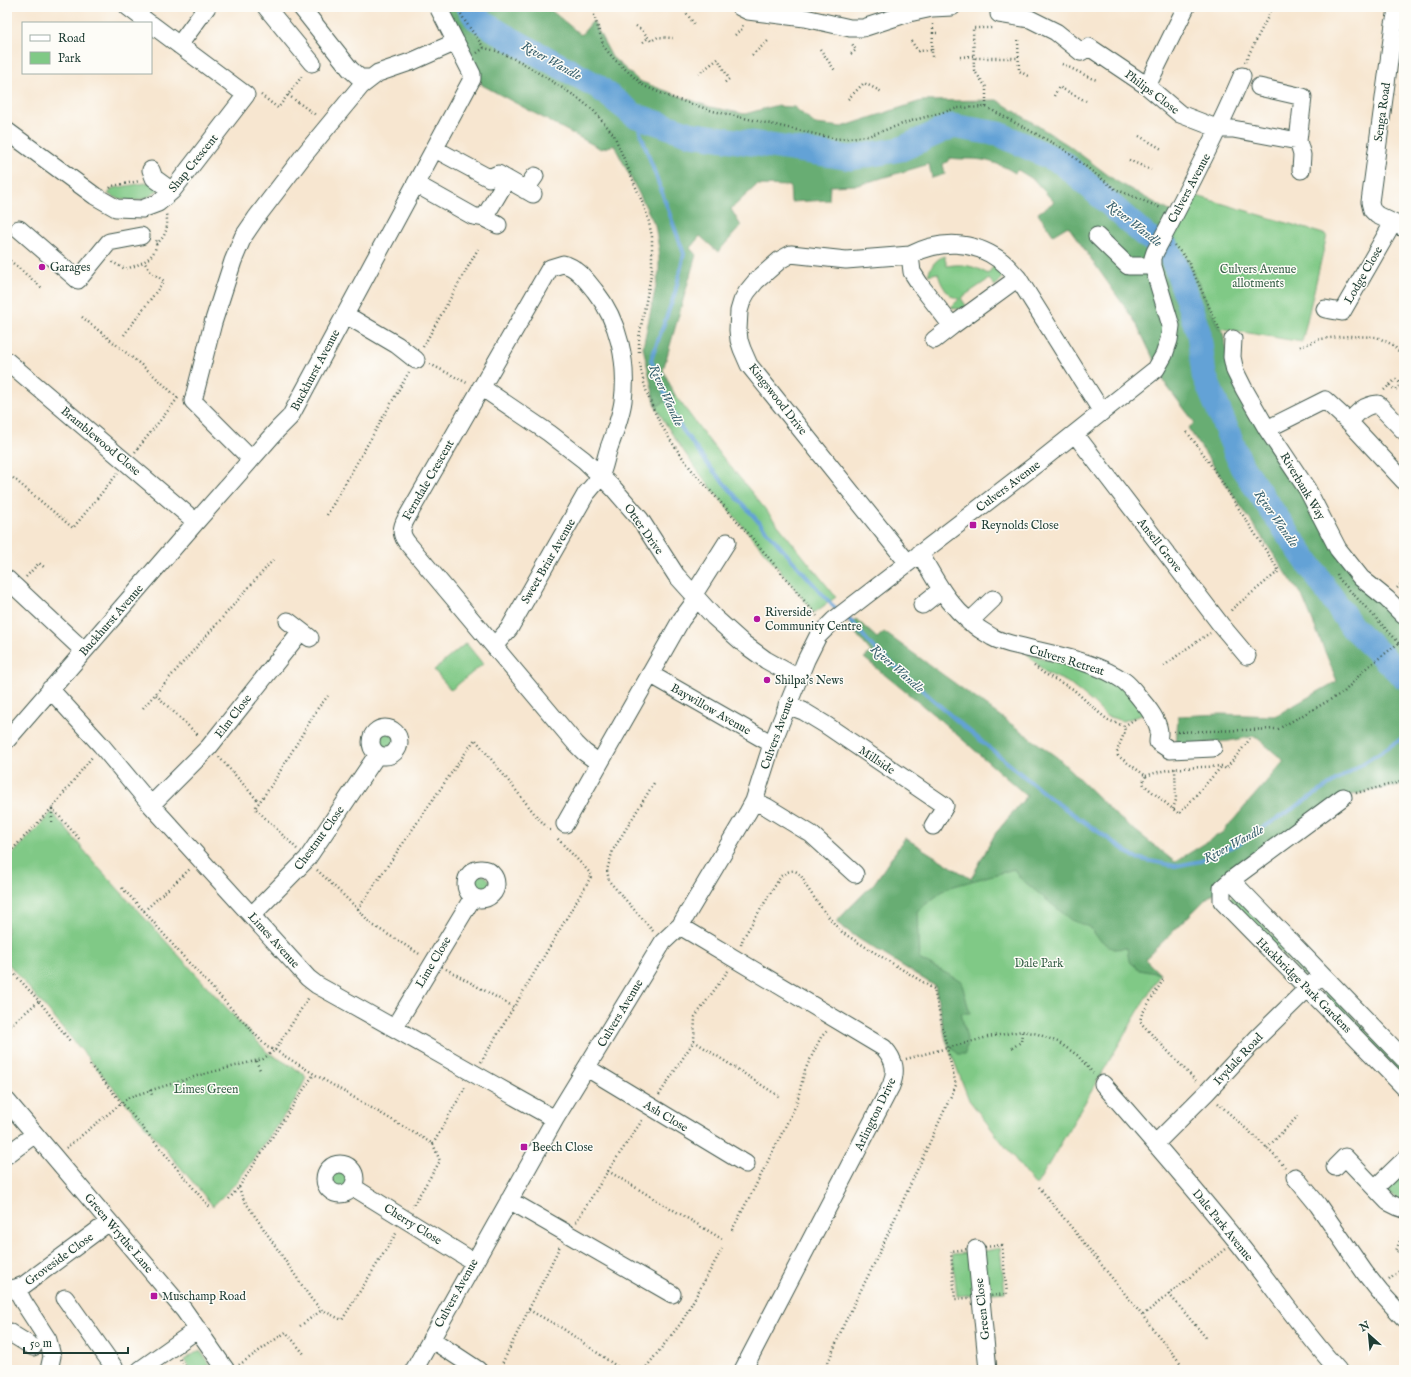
<svg xmlns="http://www.w3.org/2000/svg" width="1411" height="1377" viewBox="0 0 1411 1377" font-family="'IM FELL English',serif">
<rect width="100%" height="100%" fill="#fdfcf7"/>
<filter id="ink" filterUnits="userSpaceOnUse"><feTurbulence type="fractalNoise" baseFrequency=".025" numOctaves="2"/><feDisplacementMap in="SourceGraphic" scale="8" xChannelSelector="R" yChannelSelector="G"/><feConvolveMatrix kernelMatrix="1 2 1 2 8 2 1 2 1" color-interpolation-filters="sRGB"/></filter>
<filter id="wash" filterUnits="userSpaceOnUse"><feTurbulence type="fractalNoise" baseFrequency=".012" numOctaves="4" result="noise"/><feDisplacementMap in="SourceGraphic" scale="16" xChannelSelector="R" yChannelSelector="G"/><feGaussianBlur stdDeviation="0.9" result="paint"/><feColorMatrix in="noise" values="0 0 0 0 0 0 0 0 0 0 0 0 0 0 0 0 0 1.4 0 .05"/><feComposite in="paint" operator="in"/></filter>
<g filter="url(#wash)">
<rect width="100%" height="100%" fill="#f7e6d0"/>
<path fill="#80c986" stroke="#50835d" d="M152 182 160 188C146 203 126 204 108 194L113 188Z
M1187 193 1327 235 1302 342 1219 328 1203 294 1169 239Z
M944 256 947 266C963 263 974 266 988 274L994 265C1004 273 1004 278 995 286L989 279 961 298 967 307C961 309 956 310 951 307L959 299C948 297 940 284 938 273L928 275C931 266 935 260 944 256Z
M675 395 710 442 749 489 836 597 814 613C762 544 698 483 656 407Z
M466 643 483 664 451 690 434 670Z
M1026 653 1123 682 1148 713 1123 721 1106 716 1092 702 1067 682 1045 672Z
M375 742a10 10 0 1 1 20 0a10 10 0 1 1-20 0Z
M1058 758 1117 817 1175 863 1222 888 1208 897 1145 959 1160 974 1036 1186 969 1100 946 1040 935 986 859 939 836 922 875 882 905 838 971 879 995 834Z
M52 812 98 867 267 1052 303 1073 306 1078 295 1100 237 1182 213 1206 7 962V860Z
M472 884a9 9 0 1 1 18 0a9 9 0 1 1-18 0Z
M1234 894 1305 968 1307 972 1304 977 1230 899Z
M1326 990 1404 1066V1079L1323 993Z
M1404 1166V1205L1380 1187Z
M331 1179a9 9 0 1 1 18 0a9 9 0 1 1-18 0Z
M1000 1248 1005 1292 957 1296 952 1254 980 1252Z
M200 1350 213 1370H191L184 1360Z"/>
<path fill="#68ad73" stroke="#447554" d="M444 7H547L581 35 593 21 612 57 639 81 710 107 745 114 774 106 794 107 815 124 842 127 921 101 997 100 1068 145 1116 181 1175 214 1169 239 1187 259 1219 328 1223 332 1229 369 1307 494 1404 623V786L1399 785 1343 797 1222 888 1208 897 1145 959 1160 974 1140 970 1129 961 1127 948 1113 949 1098 938 1090 927 1071 920 1020 878 1014 869 947 888 917 911 919 959 961 981 970 1013H961L967 1039 965 1054H958L946 1040 935 986 859 939 836 922 875 882 905 838 971 879 995 834 1027 796 939 719 864 658 871 652 849 625 856 619 877 638 884 632 1058 758 1117 816 1175 862 1223 832 1284 761 1255 736 1229 741 1176 746 1178 716 1221 714 1275 716 1337 681 1303 598 1188 428 1195 423 1166 385 1136 323 1068 226 1053 235 1038 213 1054 202 1034 180 1018 170 1015 173C1001 164 986 159 970 159 963 159 957 159 950 158L947 162 943 164 945 174 932 178 929 164 858 185 830 186 829 200 791 202 790 186 757 185 731 209 741 226 718 252 700 236 690 248 696 255 663 370 675 395 656 407 643 347 659 272V249L655 225 614 145 601 149 482 85Z"/>
<g fill="none" stroke-linecap="round" stroke-linejoin="round">
<path stroke="#64a2d6" stroke-width="4" d="M634 115 684 254 675 293 651 360 677 422 709 466 832 605 840 612
M845 616 853 623 871 645 956 720 1050 798 1136 858 1175 866 1201 861 1238 844 1404 737"/>
<path stroke="#64a2d6" stroke-width="25" d="M469 7 476 18 505 36 597 86 634 115 690 134 851 158 901 149 952 126 999 134 1063 163 1146 236 1168 249 1178 272 1199 334 1204 375 1242 467 1352 627 1404 677"/>
</g>
</g>
<g filter="url(#ink)">
<g fill="none" stroke-linecap="round" stroke-linejoin="round">
<defs>
<path id="minor" d="M128 7 149 23
M266 7 312 63
M301 7 350 69 360 78H370
M740 7 748 11 805 18 850 28H863L909 13 932 8 952 7
M1398 7 1394 24 1370 202 1372 210 1377 215 1404 228
M999 14 1030 19 1056 32 1081 52 1089 47 1147 86 1180 114 1219 129H1233L1298 141 1303 97 1259 87
M179 45 207 7
M1147 86 1186 7
M7 131 95 196 116 208 142 209 158 203 172 191 246 95 151 24
M1298 141 1302 155 1301 170
M435 149 489 178 498 174 533 194
M151 170 154 178 172 191
M416 184 473 216 484 218 498 225
M525 190 535 176
M484 218 507 179
M19 229 78 280 109 242 141 236
M1097 236 1128 266H1153
M1018 278 952 326 921 286 912 272 910 255C940 240 972 240 1000 260 1007 265 1012 272 1018 278L1102 412
M1325 309 1342 312 1393 223
M346 315 397 345 416 360
M1233 339 1232 357 1235 371 1244 389 1267 429 1307 489 1338 549 1361 578 1387 599 1404 616
M934 340 952 326
M7 361 196 522
M481 387 549 433 584 460 614 489 640 519 676 575 714 617 744 644 766 660 798 678
M1349 422C1358 412 1364 405 1378 404L1404 431
M1267 429 1325 400 1349 422 1404 481
M1075 434 1221 625 1247 656
M251 459 193 401 213 323 233 261 243 237 256 218 304 155 361 86 378 73 413 61 456 42
M920 553C940 590 955 616 992 637 1002 643 1016 645 1027 648 1059 656 1096 662 1124 681 1131 686 1137 695 1142 701 1149 709 1159 723 1159 733 1159 736 1158 739 1158 742L1170 750 1213 748
M908 563 749 365 742 349 739 340 738 330 739 311 742 301 747 292 756 281 780 260 791 254 846 260 910 255
M7 579 84 651
M922 605 941 590
M288 621 301 631
M969 622 993 599
M494 646 509 629 586 494C591 488 598 481 601 474 605 465 606 455 610 445 615 431 621 416 623 401 628 363 619 321 595 291 586 280 577 267 563 264L550 268 406 519C400 530 401 536 409 545L576 744 584 752 599 763
M650 674 772 744
M50 689 101 745 151 805 308 978 317 985C397 1029 475 1075 555 1119
M787 705 803 711 826 725 945 806 933 826
M371 742a14 14 0 1 1 28 0a14 14 0 1 1-28 0Z
M7 740 196 522 278 429 290 417 472 79V74L438 7
M1343 797 1231 880 1222 888V901L1404 1087
M754 801 767 807 811 834 855 874
M151 805 209 747 301 631 310 638
M565 824 681 620 693 604 696 591 727 542
M466 884a15 15 0 1 1 30 0a15 15 0 1 1-30 0Z
M1231 880 1404 1059
M252 915 307 859 377 755
M680 926 884 1048C895 1060 897 1071 891 1086L743 1370
M394 1028 473 897
M587 1068 746 1164
M1103 1084C1148 1135 1192 1186 1235 1239 1270 1282 1301 1329 1338 1370
M7 1101 184 1310 226 1370
M1156 1143 1207 1092 1258 1037 1315 981
M7 1155 35 1134
M325 1179a15 15 0 1 1 30 0a15 15 0 1 1-30 0Z
M1335 1167 1345 1157 1388 1202 1398 1207 1404 1209
M1295 1177 1318 1205 1365 1273 1380 1292 1404 1318
M353 1187 474 1262
M1375 1188 1404 1160
M509 1200 672 1294
M976 1249 988 1370
M16 1288 24 1303 48 1340 52 1356 49 1370
M7 1289 16 1288 24 1285 109 1222
M65 1298 116 1370
M7 1331 33 1347
M431 1339 478 1370
M140 1370 198 1329
M414 1370 555 1119 663 942 680 926 748 812 754 801 772 744 806 660 818 636 834 620 1039 462 1156 369 1164 355 1169 340 1171 326 1153 266V258L1155 252C1186 194 1216 136 1242 76"/>
</defs>
<use href="#minor" stroke="#3f564b" stroke-width="19"/>
<path stroke="#3f564b" stroke-width="2.5" stroke-dasharray="1 3" stroke-linecap="butt" d="M457 7 465 21 484 48
M593 7V12L604 47 614 59 644 86 670 97 713 111 837 139 868 136 911 121 958 108 986 107 1062 148 1115 189 1161 208
M682 7 694 24
M933 24V33H939
M636 26 642 30 651 41 658 37 673 38
M735 35 742 29 743 25
M1018 40 1019 71 1030 77
M911 41 918 51 932 50V58
M643 42 648 38
M820 49 836 72
M932 50 933 33
M477 53 484 48 497 51 521 62 575 96 593 110 614 135 643 204 648 218 652 237V270L639 337V354
M851 54 856 50 851 42
M752 55 768 41
M960 57 973 56 976 58H1019
M1245 62 1273 7
M1062 64 1091 78 1097 80
M698 74 718 59 729 79 724 83
M261 95 278 108 303 75
M288 95 317 116
M1054 96 1059 87 1086 101
M848 99 864 83 882 92
M986 107V87L974 70 973 28H993
M1139 136 1162 149
M1129 160 1151 170
M110 188 112 186 140 181
M156 244C166 237 169 226 166 214
M1174 245 1187 259 1219 328V332
M7 258 42 288
M112 262 125 269C140 265 159 257 156 239
M82 317 150 372 178 398
M124 335 164 281 151 272 144 262
M423 347 478 249
M1300 347 1320 339 1349 336 1377 337 1393 345 1404 357
M640 363C646 405 666 436 691 469L754 540 817 616
M430 364 467 383
M1390 385 1395 390 1402 385
M1384 390 1396 379 1402 385 1404 383
M1187 432 1205 456 1279 571 1232 609 1230 612
M135 452 178 398
M13 478 73 528 118 473
M327 515 409 372
M1337 574 1339 579 1404 648
M26 577 39 563 44 567
M1397 588 1404 581
M1034 666 1045 674 1073 689 1097 711 1108 720 1124 726 1125 731 1117 751 1118 756 1146 776 1143 782 1144 785 1179 814 1222 766
M1164 666 1186 649 1210 633
M156 695 199 736
M143 708 273 560
M1124 726 1137 718
M1174 732 1278 729 1344 692 1365 669 1404 639
M219 757 259 802
M1146 776C1172 766 1194 768 1222 766L1226 769 1250 739
M1356 793 1404 781
M52 808 81 841
M1173 809 1176 800 1175 768
M52 822V808
M297 849 255 808 273 783 318 708 328 696
M7 855 52 808 92 757
M317 870 358 909 371 924 421 955
M122 888 144 911 190 869
M358 909 434 798 475 739 538 818 551 831
M144 911 179 952 267 1047 275 1050 309 997
M653 931 609 881 607 870 613 850 654 783
M741 945 743 938 781 876C785 873 790 870 795 871 802 874 803 880 806 886 817 902 829 919 843 933L934 989 947 1048 956 1085 874 1264 844 1324 825 1370
M7 966 39 1001 70 1041
M446 969 514 1007 592 875 557 838
M1163 980 1142 1014 1140 1021 1142 1024 1197 1082
M7 1028 39 1001
M694 1041 780 1097
M1012 1048 1021 1042 1022 1032
M275 1050 314 1074 433 1144 440 1161 412 1207
M906 1059 988 1037 1022 1031 1038 1034 1058 1042 1077 1055 1093 1073
M256 1061 261 1072
M481 1062 514 1007
M90 1065 211 1209
M150 1090 152 1095
M659 1095 694 1041 695 1017 728 971
M1218 1103 1267 1148 1285 1167
M433 1144 466 1086
M66 1148 129 1097 200 1075 263 1059 275 1050
M1267 1148 1298 1116
M608 1171 722 1239
M239 1187 314 1074
M1039 1187 1186 1370
M229 1199 239 1187 242 1197 312 1300 322 1310 342 1320 397 1232
M576 1222 608 1171 643 1119
M732 1230 758 1181 796 1105 805 1070 821 1037 827 1031
M1404 1230 1396 1251 1404 1253
M1002 1245 1007 1294 980 1297 955 1299 951 1251Z
M1389 1280 1404 1267
M1169 1294 1207 1339
M529 1310 562 1328 622 1370
M1143 1315 1225 1249
M300 1326 322 1310
M180 1359 188 1370
M239 1365 286 1332 305 1355
M499 1370 560 1246
M644 1370 681 1323 722 1249"/>
<use href="#minor" stroke="#fff" stroke-width="17"/>
</g>
</g>
<g fill="#b5179e" stroke="#fdfcf7" stroke-width="1.5">
<circle cx="42" cy="267" r="4"/>
<rect x="969" y="521" width="8" height="8" rx="2"/>
<circle cx="757" cy="619" r="4"/>
<circle cx="767" cy="680" r="4"/>
<rect x="520" y="1143" width="8" height="8" rx="2"/>
<rect x="150" y="1292" width="8" height="8" rx="2"/>
</g>
<g text-anchor="middle" stroke-width="3" stroke-linejoin="round" paint-order="stroke">
<g font-size="12" fill="#1f3d34" stroke="#fdfcf7">
<text transform="translate(1152 92) rotate(37)" y="4">Philips Close</text>
<text transform="translate(1382 112) rotate(-82)" y="4">Senga Road</text>
<text transform="translate(193 163) rotate(-51)" y="4">Shap Crescent</text>
<text transform="translate(1189 188) rotate(-62)" y="4">Culvers Avenue</text>
<text transform="translate(1363 275) rotate(-60)" y="4">Lodge Close</text>
<text transform="translate(315 370) rotate(-62)" y="4">Buckhurst Avenue</text>
<text transform="translate(778 399) rotate(52)" y="4">Kingswood Drive</text>
<text transform="translate(101 441) rotate(40)" y="4">Bramblewood Close</text>
<text transform="translate(428 480) rotate(-60)" y="4">Ferndale Crescent</text>
<text transform="translate(1008 486) rotate(-37)" y="4">Culvers Avenue</text>
<text transform="translate(1303 486) rotate(59)" y="4">Riverbank Way</text>
<text transform="translate(644 529) rotate(55)" y="4">Otter Drive</text>
<text transform="translate(1160 545) rotate(52)" y="4">Ansell Grove</text>
<text transform="translate(548 561) rotate(-60)" y="4">Sweet Briar Avenue</text>
<text transform="translate(111 620) rotate(-49)" y="4">Buckhurst Avenue</text>
<text transform="translate(1067 660) rotate(17)" y="4">Culvers Retreat</text>
<text transform="translate(711 709) rotate(30)" y="4">Baywillow Avenue</text>
<text transform="translate(233 716) rotate(-52)" y="4">Elm Close</text>
<text transform="translate(777 733) rotate(-70)" y="4">Culvers Avenue</text>
<text transform="translate(877 760) rotate(34)" y="4">Millside</text>
<text transform="translate(319 838) rotate(-54)" y="4">Chestnut Close</text>
<text transform="translate(274 940) rotate(48)" y="4">Limes Avenue</text>
<text transform="translate(433 962) rotate(-59)" y="4">Lime Close</text>
<text transform="translate(1304 985) rotate(45)" y="4">Hackbridge Park Gardens</text>
<text transform="translate(620 1013) rotate(-59)" y="4">Culvers Avenue</text>
<text transform="translate(1238 1059) rotate(-47)" y="4">Ivydale Road</text>
<text transform="translate(875 1114) rotate(-64)" y="4">Arlington Drive</text>
<text transform="translate(666 1116) rotate(31)" y="4">Ash Close</text>
<text transform="translate(413 1224) rotate(32)" y="4">Cherry Close</text>
<text transform="translate(1223 1225) rotate(51)" y="4">Dale Park Avenue</text>
<text transform="translate(119 1233) rotate(50)" y="4">Green Wrythe Lane</text>
<text transform="translate(59 1259) rotate(-36)" y="4">Groveside Close</text>
<text transform="translate(456 1293) rotate(-61)" y="4">Culvers Avenue</text>
<text transform="translate(982 1309) rotate(-96)" y="4">Green Close</text>
</g>
<g font-size="12" fill="#1f3d34" stroke="#fdfcf7" text-anchor="start">
<text x="50" y="271">Garages</text>
<text x="981" y="529">Reynolds Close</text>
<text x="765" y="616">Riverside<tspan x="765" dy="14">Community Centre</tspan></text>
<text x="775" y="684">Shilpa's News</text>
<text x="532" y="1151">Beech Close</text>
<text x="162" y="1300">Muschamp Road</text>
</g>
<g font-size="12" fill="#376048" stroke="#fdfcf7">
<text x="1258" y="273">Culvers Avenue<tspan x="1258" dy="14">allotments</tspan></text>
<text x="1039" y="967">Dale Park</text>
<text x="206" y="1093">Limes Green</text>
</g>
<g font-size="13" font-style="italic" fill="#37606d" stroke="#fdfcf7">
<text transform="translate(552 60) rotate(29)" y="5">River Wandle</text>
<text transform="translate(1135 223) rotate(38)" y="5">River Wandle</text>
<text transform="translate(667 395) rotate(66)" y="5">River Wandle</text>
<text transform="translate(1277 518) rotate(55)" y="5">River Wandle</text>
<text transform="translate(898 668) rotate(41)" y="5">River Wandle</text>
<text transform="translate(1233 843) rotate(-28)" y="5">River Wandle</text>
</g>
</g>
<rect width="1411" height="1377" fill="none" stroke="#fdfcf7" stroke-width="24"/>
<rect x="22" y="22" width="130" height="52" fill="#fdfcf7" stroke="#a4b0a9"/>
<rect x="30" y="35" width="20" height="6" fill="#ffffff" stroke="#a4b0a9"/>
<text x="58" y="42" font-size="12" fill="#1f3d34">Road</text>
<rect x="30" y="52" width="20" height="12" fill="#80c986" stroke="#a4b0a9"/>
<text x="58" y="62" font-size="12" fill="#1f3d34">Park</text>
<g transform="translate(1369 1335) rotate(333)" stroke="#fdfcf7" stroke-width="3" paint-order="stroke">
<path d="M0-3L7 15L0 10L-7 15Z" fill="#1f3d34"/>
<text y="-6" font-size="11" font-weight="bold" text-anchor="middle" fill="#1f3d34">N</text>
</g>
<path d="M24 1347v6h104v-6" fill="none" stroke="#1f3d34" stroke-width="2"/>
<text x="30" y="1347" font-size="12" fill="#1f3d34" stroke="#fdfcf7" stroke-width="3" paint-order="stroke">50 m</text>
</svg>
